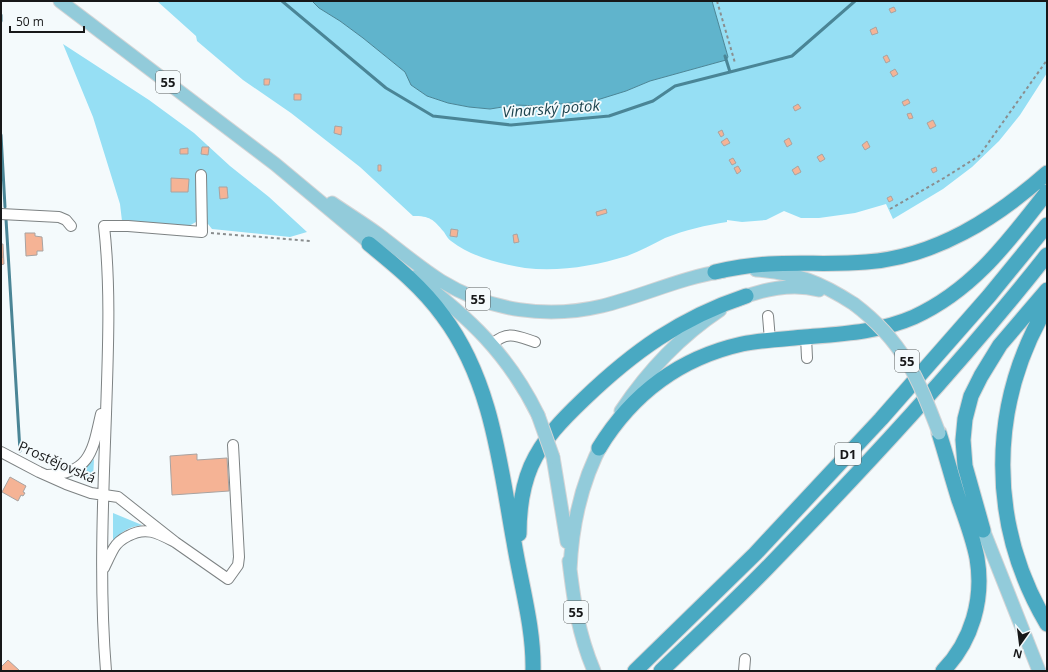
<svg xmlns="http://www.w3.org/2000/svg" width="1048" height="672" viewBox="0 0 1048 672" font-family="'Open Sans',sans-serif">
<rect width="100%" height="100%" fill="#f4fafc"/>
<path fill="#96dff4" d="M157 1H312L319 8 340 21 363 38 405 72 411 85 427 96 448 103 469 107 490 109 515 105 541 106 626 91 650 81 726 60 728 57 712 1H1047V73L1020 115 999 141 972 167 943 189 893 219 886 204 855 213 819 218H801L784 211 766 220 742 222 727 220V222C706 225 685 230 665 238 653 244 640 251 627 256 594 266 559 272 525 268 500 264 472 257 451 241 448 239 446 235 444 232 433 219 430 216 413 216L360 167 291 113 243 80 197 41 196 36Z
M63 44 149 100 194 133 230 166 269 197 307 232 290 237 212 229 208 224 196 222 187 227 122 221 120 204 93 117Z
M94 459 93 480 72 476 85 468Z
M113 513 142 525C129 527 120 532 113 542Z"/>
<path fill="#60b4cc" stroke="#4a8596" d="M312 1H712L728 57 726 60 650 81 626 91 597 100 541 106 515 105 490 109 469 107 448 103 427 96 411 85 405 72 363 38 340 21 319 8Z"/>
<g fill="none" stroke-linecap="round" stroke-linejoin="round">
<path stroke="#4a8596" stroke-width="3" d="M282 1 386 88 433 116 511 125 609 116 653 101 675 86 730 72 725 56
M1 21V15
M730 72 792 56 855 1
M1 135 5 207
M6 219 20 451"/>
</g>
<path fill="#f5b395" stroke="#a8a3a1" d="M894 7 896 11 891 13 889 9Z
M876 27 878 33 872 35 870 30Z
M887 55 890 61 886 63 883 57Z
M895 69 898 74 893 77 890 72Z
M264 79H270L269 85H264Z
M294 94H301V100H294Z
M908 99 910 103 904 106 902 102Z
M798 104 801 108 795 111 793 107Z
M911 113 913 118 909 119 907 114Z
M933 120 936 126 930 129 927 123Z
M335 126 342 127 341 135 334 133Z
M722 130 724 135 721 137 718 132Z
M727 138 730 143 724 146 721 142Z
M789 138 792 144 787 147 784 141Z
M867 141 870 147 865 150 862 145Z
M202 147H209L208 155 201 154Z
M188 148V154H180V149Z
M822 154 825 159 820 162 817 157Z
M733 158 736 163 732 165 729 160Z
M378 165H381V171H378Z
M738 166 741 171 737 174 734 168Z
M798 166 801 172 795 175 792 170Z
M936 167 937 171 933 173 931 169Z
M171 178 189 179 188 192H171Z
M219 187H227L228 198 220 199Z
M891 196 893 200 889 202 887 198Z
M606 209 607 213 597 216 596 212Z
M451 229 458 230 457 237 450 236Z
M25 233H35V236L42 237 43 251H37V255L26 256Z
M517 234 519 242 514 243 513 235Z
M1 244H3L4 264 1 265V258H2Z
M197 454V460L227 458 229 491 172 495 170 456Z
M10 477 26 486 23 492 25 493 23 496 21 495 18 501 2 492Z
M8 660 20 671H1V667Z"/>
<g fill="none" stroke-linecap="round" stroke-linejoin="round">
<defs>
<path id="minor" d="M1 214 59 217 66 220 71 226
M768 316 770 340
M806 337 807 358
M492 344C508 330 517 336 535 342
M1 452 39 472 66 484 91 493 118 497 175 542C158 533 146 526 128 536 122 539 117 543 114 548 110 555 107 562 104 568
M47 475C91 474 93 449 101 414
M175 542 228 579 238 565 239 557 233 445
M106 671C99 585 103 499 106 414 108 351 111 288 104 226H128L202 232 201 175
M744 671 745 659"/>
<path id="major" d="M60 1 275 164 377 249
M332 203C348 214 363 223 378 234 399 250 419 267 441 281 490 311 547 319 602 306 643 296 682 277 724 271
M756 270C797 273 820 282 854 304
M415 277C469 317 508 354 538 415
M737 300C761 289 793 283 819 290
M621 411C647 372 681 336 720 310
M553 457 567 542
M980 522 1039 671
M569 561C574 602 578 633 594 671
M570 570C572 524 581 481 604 440"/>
<path id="highway" d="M369 244C396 266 423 288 443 316 492 381 500 465 514 542 521 585 534 628 533 671
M715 272C733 268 751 265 769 264 801 262 834 265 866 262 936 257 996 218 1047 173
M1047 306C988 406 988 524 1047 624
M939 433C946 455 952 478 959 500 966 519 973 538 977 558 984 599 972 641 943 671
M599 448C632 394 680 358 742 344 762 340 784 339 805 337 842 334 880 332 914 317 973 290 1008 242 1047 192
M983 530 965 466 963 440 965 419 971 396 981 376 1000 345 1047 290
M519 534C519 511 522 487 531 466 543 439 563 419 584 399 633 352 680 318 746 296
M635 671 755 554 881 419 989 296 1047 225
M661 671C696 637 733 603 767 568 864 468 960 365 1047 255"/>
</defs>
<use href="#minor" stroke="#7d8283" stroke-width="12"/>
<use href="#major" stroke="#d5d5d6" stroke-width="15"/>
<use href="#highway" stroke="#d5d5d6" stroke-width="17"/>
<path stroke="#8a8e8f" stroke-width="2" stroke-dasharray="3 3" stroke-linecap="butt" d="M717 1 735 63
M890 209 944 178 979 156 1047 60
M211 233 311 241
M1047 413V412"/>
<use href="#minor" stroke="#fff" stroke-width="10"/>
<use href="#major" stroke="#92cbda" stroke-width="13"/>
<use href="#highway" stroke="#49a9c2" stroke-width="15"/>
<defs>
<path id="major-bridge" d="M854 304C903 341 918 378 939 433
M538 415 553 457"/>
</defs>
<use href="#major-bridge" stroke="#d5d5d6" stroke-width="15" stroke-linecap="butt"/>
<use href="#major-bridge" stroke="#92cbda" stroke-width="13"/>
</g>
<g text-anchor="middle" stroke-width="3.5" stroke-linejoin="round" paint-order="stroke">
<g fill="#f4fafc" stroke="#595c5d" stroke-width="1">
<rect x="156" y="71" width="24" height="22" rx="3"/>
<rect x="466" y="288" width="24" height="22" rx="3"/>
<rect x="895" y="350" width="24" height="22" rx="3"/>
<rect x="835" y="443" width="26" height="22" rx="3"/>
<rect x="564" y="601" width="24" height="22" rx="3"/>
</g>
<g font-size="13" font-weight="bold" fill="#171819">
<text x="168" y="87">55</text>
<text x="478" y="304">55</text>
<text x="907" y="366">55</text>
<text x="848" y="459">D1</text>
<text x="576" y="617">55</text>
</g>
<g font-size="14" fill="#171819" stroke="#f4fafc">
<text transform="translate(57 462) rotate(24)" y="5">Prostějovská</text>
</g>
<g font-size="15" font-style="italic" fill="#1e454f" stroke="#f4fafc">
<text transform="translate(551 109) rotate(-4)" y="5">Vinarský potok</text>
</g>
</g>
<rect width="1048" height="672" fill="none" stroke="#171819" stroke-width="4"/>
<g transform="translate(1020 644) rotate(194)" stroke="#f4fafc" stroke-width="3" paint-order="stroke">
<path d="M0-3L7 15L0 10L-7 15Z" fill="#171819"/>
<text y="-6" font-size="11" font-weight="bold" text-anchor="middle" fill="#171819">N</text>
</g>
<path d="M10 26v6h74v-6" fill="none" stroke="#171819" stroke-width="2"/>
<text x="16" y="26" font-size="12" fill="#171819" stroke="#f4fafc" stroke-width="3" paint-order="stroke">50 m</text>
</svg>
